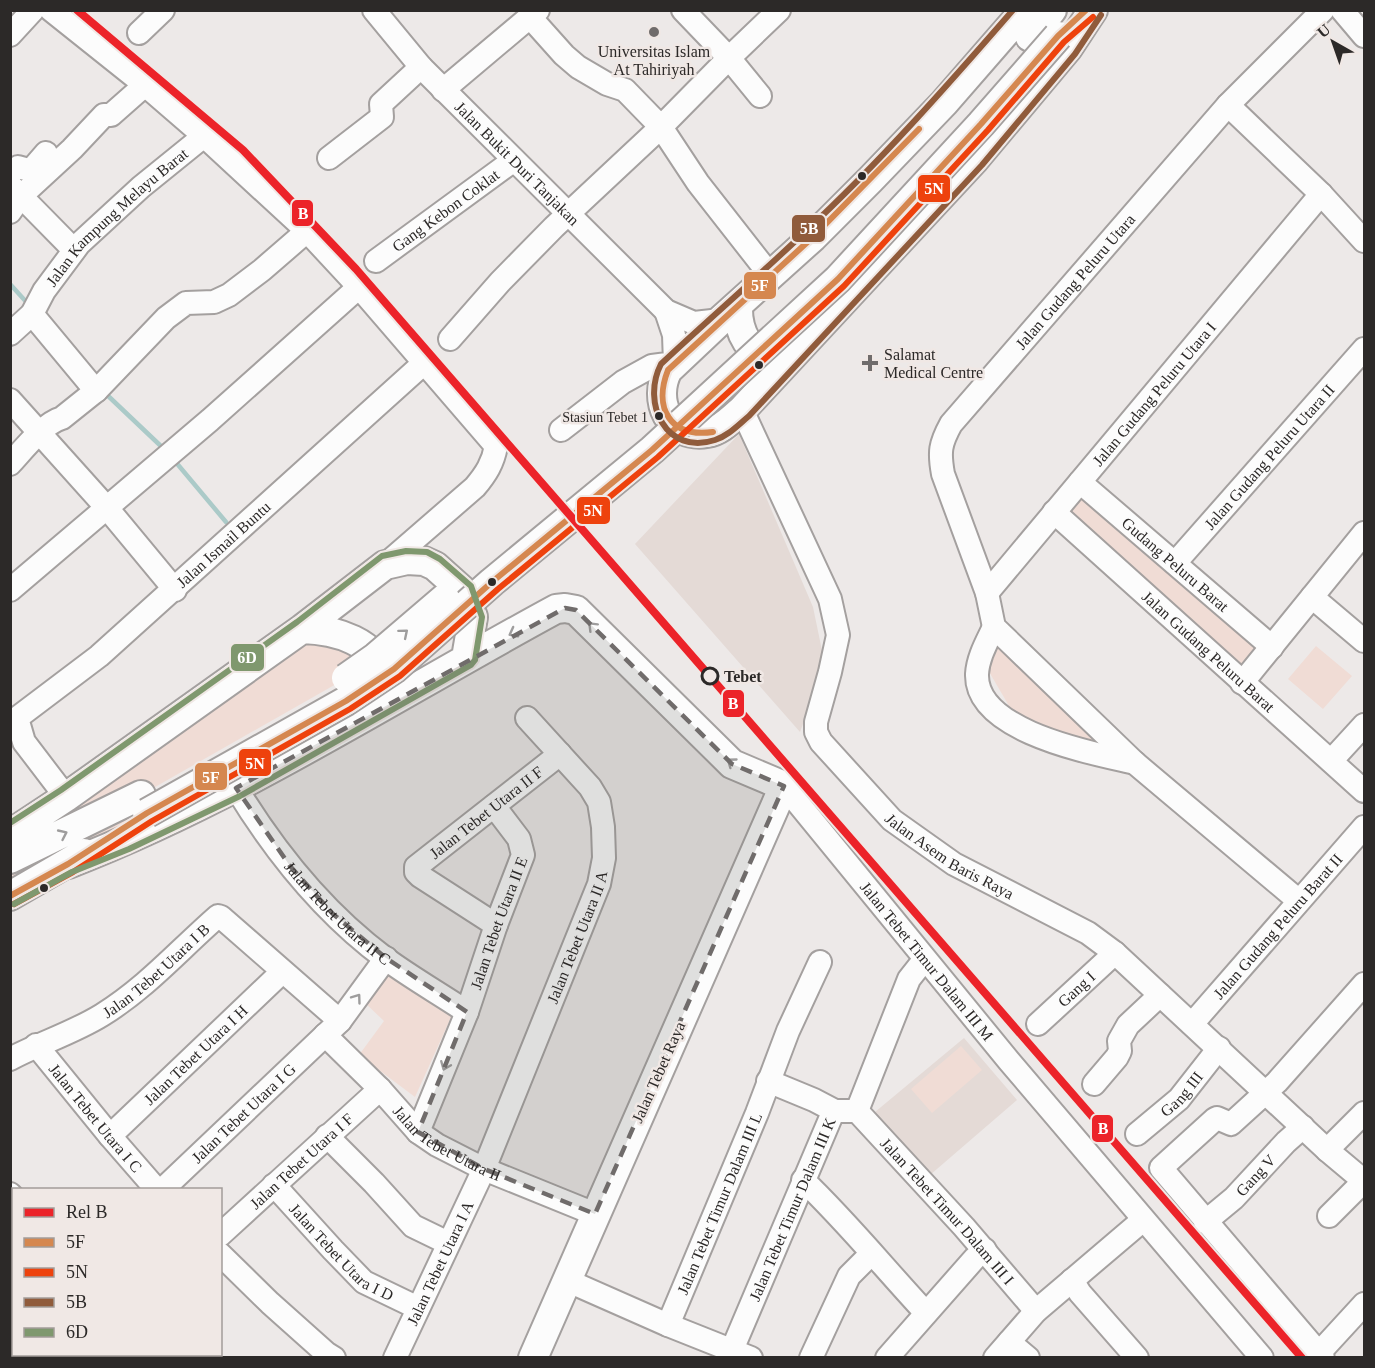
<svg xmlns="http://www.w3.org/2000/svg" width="1375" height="1368" viewBox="0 0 1375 1368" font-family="Georgia,serif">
<rect width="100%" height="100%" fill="#ede9e8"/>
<path fill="#e4dad6" d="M739 434 813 607 825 665 800 732 635 544Z
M964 1038 1017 1100 930 1175 875 1112Z"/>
<path fill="#f0dcd5" d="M1081 492 1258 647 1242 665 1065 510Z
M302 629 360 644 352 675 141 795 147 813 68 864 11 896V834Z
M999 636 1111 750 1074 738 1012 711 988 670Z
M1316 646 1352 676 1323 709 1288 679Z
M386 968 453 1013 415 1097 359 1055 384 1021 363 1001Z
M961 1046 982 1070 932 1113 911 1089Z"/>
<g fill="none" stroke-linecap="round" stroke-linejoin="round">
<path stroke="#abcac8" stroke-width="4.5" d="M10 284 29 305
M105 393 164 449
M174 460 226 522"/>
<defs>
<g id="minor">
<path d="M51 10 145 85 204 136 307 231 359 287 496 446C493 463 486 474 475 487L385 565"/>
<path id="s1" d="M374 10 421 67 666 311 694 323 721 320"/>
<path d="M683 10 729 58 760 96"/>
<path d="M1342 10 1364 36"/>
<path d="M530 17 564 55 578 67 607 84 625 90 661 127 698 183 770 275"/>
<path d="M139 33 163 10"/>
<path d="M10 35 33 10"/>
<path d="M443 90 538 10"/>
<path d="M1228 105 1321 194 1364 241"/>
<path d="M329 158 382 117 381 104 421 67"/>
<path d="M10 173 18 167 29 170 33 168 46 153"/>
<path d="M12 187 74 250"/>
<path d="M10 212 21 196 72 149 104 115H111L145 85"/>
<path id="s2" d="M376 261 514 160"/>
<path d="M32 314 96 391"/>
<path id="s3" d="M10 334 32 314 44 291 79 244 141 187 204 136"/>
<path d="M450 339 500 282 554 227 661 127 729 58 779 10"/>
<path d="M10 400 107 508 175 590"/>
<path id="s4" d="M742 410 830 599 838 635 830 672 816 722V732L821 742 892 820 954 864 1088 933 1115 953 1327 1150 1364 1181"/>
<path d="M561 430 623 382 652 366 675 363 674 335 666 311"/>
<path d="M10 464C23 450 44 423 62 418L97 390 166 318 186 303 214 302 229 295 262 270 307 231"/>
<path id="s5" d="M1080 482 1272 647"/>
<path id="s6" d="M1054 512 1364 791"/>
<path id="s7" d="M1175 563 1364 349"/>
<path d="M10 590 210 420 359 287"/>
<path id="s8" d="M987 593 1321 194"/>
<path d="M1312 597 1364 641"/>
<path d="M994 627C987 642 978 657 977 674 975 732 1093 753 1135 763"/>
<path d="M1242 683 1364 533"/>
<path d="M1331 761 1364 725"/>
<path id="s9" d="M784 786 1009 1061 1262 1358"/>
<path id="s10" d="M236 788C275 852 325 914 386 959 412 978 440 994 467 1012"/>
<path id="s11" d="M66 797 24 742 17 718 99 656 424 363"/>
<path id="s12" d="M1299 901 1135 763 994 627 987 593 943 474C939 452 940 444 951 424L1228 105 1323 10"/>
<path id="s13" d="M496 925 420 876 416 872V867L560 754"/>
<path id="s14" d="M1038 1024 1115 953"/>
<path id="s15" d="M1192 1024 1364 827"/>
<path id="s16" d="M325 1035 380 1089 418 1132 437 1145 484 1169 595 1214"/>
<path id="s17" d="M36 1045 110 1136 157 1190"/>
<path id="s18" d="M10 1059C40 1043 73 1033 102 1015 147 987 179 950 218 916L221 917 340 1021"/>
<path d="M768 1081 814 1100 835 1111"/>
<path d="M1094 1084 1117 1057 1120 1051 1119 1041 1128 1025 1160 995"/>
<path id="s19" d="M857 1111 964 1227 1036 1311"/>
<path d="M857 1111 909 979 924 960"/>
<path id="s20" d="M418 1132 467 1012 496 925 523 855 519 839 494 806"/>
<path id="s21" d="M1137 1134 1179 1099 1219 1048"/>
<path id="s22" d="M110 1136 282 972"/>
<path d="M327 1136 374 1183 413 1226 448 1243"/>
<path d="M1327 1150 1364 1113"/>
<path d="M803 1180C847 1222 885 1269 926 1313"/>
<path id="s23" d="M274 1185 333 1250 364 1282 418 1308"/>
<path id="s24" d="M162 1190 340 1021 386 958"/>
<path d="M10 1194 14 1198"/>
<path d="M1329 1216 1364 1181"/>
<path id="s25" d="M1205 1222 1234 1198 1286 1142 1303 1127"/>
<path id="s26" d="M220 1235 380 1089"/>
<path d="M220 1254 270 1303 326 1353 334 1358"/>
<path d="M566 1280 668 1325 751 1358"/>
<path d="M1072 1280 1080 1293 1137 1358"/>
<path id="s27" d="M668 1325 757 1113 788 1031 820 962"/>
<path d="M1009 1342 1028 1358"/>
<path id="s28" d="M732 1350 831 1117 835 1111H857"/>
<path d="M1319 1353 1364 1304"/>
<path d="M156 1354 159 1358"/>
<path d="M10 1356 12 1358"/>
<path id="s29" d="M395 1358 484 1169 599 884 604 858 603 827 599 802 590 787 527 718"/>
<path d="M811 1358 849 1276 871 1254"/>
<path d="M887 1358 975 1258 985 1250"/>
<path d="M995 1358 1036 1311 1143 1220"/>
<path d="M1323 1358 1161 1168 1215 1119 1217 1118 1231 1124 1277 1082 1364 984"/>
</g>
<path id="major" d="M1025 10 944 103 870 180 813 237 721 320 668 370C652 400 669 439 707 433 721 431 731 419 742 410L975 159 1068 48 1093 10
M1030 37 1052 10
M738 305C737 332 749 357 779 360
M302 629C337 630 375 641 386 677
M10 834 66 797 302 629 385 565 407 560 424 561 435 566 464 592 473 617 466 658
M10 859 141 795
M68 864C239 798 395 696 556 609L565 608 576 610 732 764 784 786 533 1358
M10 896 84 853"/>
</defs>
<use href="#minor" stroke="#a4a09f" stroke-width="26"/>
<use href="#major" stroke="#a4a09f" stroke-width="32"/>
<use href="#minor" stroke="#fcfcfc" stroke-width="22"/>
<use href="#major" stroke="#fcfcfc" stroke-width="28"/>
<defs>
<path id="major-bridge" d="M346 678 376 657 445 598
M147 813 346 701 394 669 492 582 652 450 838 279 981 124 1058 36"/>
</defs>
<use href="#major-bridge" stroke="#a4a09f" stroke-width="32" stroke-linecap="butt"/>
<use href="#major-bridge" stroke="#fcfcfc" stroke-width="28"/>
<defs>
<path id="bus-1" d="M713 432C670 438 653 408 668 370L813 237 919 129
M10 896 68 864 147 813 346 701 394 669 492 582 652 450 838 279 981 124 1058 36 1086 10"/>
<path id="bus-2" d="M14 904 73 872 152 821 350 709 400 676 498 589 658 457 844 286 988 130 1064 42 1093 17"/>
<path id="bus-3" d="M1013 10C947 86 880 162 806 231 759 276 709 319 661 364 641 403 666 456 715 440 728 436 738 425 749 416L982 165 1075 54 1101 15"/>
<path id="bus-4" d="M10 823 61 790 297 622 382 556 406 551 427 552 440 559 471 586 482 617 475 660 471 665 240 796 129 849 72 872 14 904"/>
</defs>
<use href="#bus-1" stroke="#f0e8e5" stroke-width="10"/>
<use href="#bus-2" stroke="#f0e8e5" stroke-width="10"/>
<use href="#bus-3" stroke="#f0e8e5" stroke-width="10"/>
<use href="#bus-4" stroke="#f0e8e5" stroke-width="10"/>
<use href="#bus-1" stroke="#d5874f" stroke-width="6"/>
<use href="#bus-2" stroke="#ee420d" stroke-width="6"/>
<use href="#bus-3" stroke="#905b3b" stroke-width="6"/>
<use href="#bus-4" stroke="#7f986e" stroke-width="6"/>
<defs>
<path id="rail-1" d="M77 10 243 150 356 269 1302 1358"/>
</defs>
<use href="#rail-1" stroke="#f0e8e5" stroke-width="12"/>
<use href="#rail-1" stroke="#ec2329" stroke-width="8"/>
</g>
<defs><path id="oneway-chevron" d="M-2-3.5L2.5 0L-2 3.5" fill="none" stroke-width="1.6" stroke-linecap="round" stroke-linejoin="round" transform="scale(1.5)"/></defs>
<g stroke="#9e9d9d">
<use href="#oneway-chevron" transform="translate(592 626) rotate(-135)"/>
<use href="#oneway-chevron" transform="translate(404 633) rotate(-40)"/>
<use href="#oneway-chevron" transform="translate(513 633) rotate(152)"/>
<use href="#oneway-chevron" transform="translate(731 762) rotate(-144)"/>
<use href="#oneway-chevron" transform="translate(63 834) rotate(-25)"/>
<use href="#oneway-chevron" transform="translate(357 998) rotate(-54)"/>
<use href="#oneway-chevron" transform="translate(445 1066) rotate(112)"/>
</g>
<path fill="#706c6b" fill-opacity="0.2" stroke="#706c6b" stroke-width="4.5" stroke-dasharray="12 8" stroke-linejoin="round" d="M565 608 576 610 732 764 784 786 595 1214 484 1169 418 1132 467 1012 386 958 333 914 290 866 236 788Z"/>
<g fill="#706c6b" stroke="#f0e8e5" stroke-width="2">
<circle cx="654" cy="32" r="6"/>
<path d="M867 354h6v6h6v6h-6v6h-6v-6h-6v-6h6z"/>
</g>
<g fill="#2c2928" stroke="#f0e8e5" stroke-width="2">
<circle cx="862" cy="176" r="5"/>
<circle cx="759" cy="365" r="5"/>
<circle cx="659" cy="416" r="5"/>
<circle cx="492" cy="582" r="5"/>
<circle cx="44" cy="888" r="5"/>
</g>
<circle fill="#f0e8e5" stroke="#2c2928" stroke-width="3" cx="710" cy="676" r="8"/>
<g text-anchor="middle" stroke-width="5" stroke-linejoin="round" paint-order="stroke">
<g font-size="14" fill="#2c2928" stroke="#f0e8e5" text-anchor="end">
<text x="648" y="422">Stasiun Tebet 1</text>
</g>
<g font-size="16" fill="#2c2928" stroke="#f0e8e5">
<text x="654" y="57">Universitas Islam<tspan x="654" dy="18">At Tahiriyah</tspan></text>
<text x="884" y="360" text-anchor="start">Salamat<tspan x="884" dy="18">Medical Centre</tspan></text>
</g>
<g font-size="16" fill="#2c2928" stroke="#f0e8e5">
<text dy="6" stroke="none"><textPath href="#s1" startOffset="210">Jalan Bukit Duri Tanjakan</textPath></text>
<text dy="6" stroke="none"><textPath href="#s2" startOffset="86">Gang Kebon Coklat</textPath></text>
<text dy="6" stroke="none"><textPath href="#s3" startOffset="160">Jalan Kampung Melayu Barat</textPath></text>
<text dy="6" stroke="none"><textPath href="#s12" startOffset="813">Jalan Gudang Peluru Utara</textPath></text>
<text dy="6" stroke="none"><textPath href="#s8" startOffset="260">Jalan Gudang Peluru Utara I</textPath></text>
<text dy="6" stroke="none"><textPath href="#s7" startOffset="142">Jalan Gudang Peluru Utara II</textPath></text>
<text dy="6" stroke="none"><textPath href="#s11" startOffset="364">Jalan Ismail Buntu</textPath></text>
<text dy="6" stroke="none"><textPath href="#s5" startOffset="126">Gudang Peluru Barat</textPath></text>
<text dy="6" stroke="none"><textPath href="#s6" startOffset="208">Jalan Gudang Peluru Barat</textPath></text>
<text dy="6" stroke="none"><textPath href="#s13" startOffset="190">Jalan Tebet Utara II F</textPath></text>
<text dy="6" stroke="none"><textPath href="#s4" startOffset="530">Jalan Asem Baris Raya</textPath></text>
<text dy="6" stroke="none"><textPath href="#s10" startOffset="162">Jalan Tebet Utara II C</textPath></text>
<text dy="6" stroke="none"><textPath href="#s20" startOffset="224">Jalan Tebet Utara II E</textPath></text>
<text dy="6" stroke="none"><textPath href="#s15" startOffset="130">Jalan Gudang Peluru Barat II</textPath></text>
<text dy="6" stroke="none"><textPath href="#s29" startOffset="459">Jalan Tebet Utara II A</textPath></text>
<text dy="6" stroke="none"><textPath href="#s9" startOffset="226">Jalan Tebet Timur Dalam III M</textPath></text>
<text dy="6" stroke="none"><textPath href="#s18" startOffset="172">Jalan Tebet Utara I B</textPath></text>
<text dy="6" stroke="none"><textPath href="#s14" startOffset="52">Gang I</textPath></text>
<text dy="6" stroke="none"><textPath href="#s22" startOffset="118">Jalan Tebet Utara I H</textPath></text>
<text transform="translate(658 1072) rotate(-66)" y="6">Jalan Tebet Raya</text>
<text dy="6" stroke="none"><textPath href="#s21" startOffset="60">Gang III</textPath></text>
<text dy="6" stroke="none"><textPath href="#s24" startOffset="112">Jalan Tebet Utara I G</textPath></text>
<text dy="6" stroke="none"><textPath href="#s17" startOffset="94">Jalan Tebet Utara I C</textPath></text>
<text dy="6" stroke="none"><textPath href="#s16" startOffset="165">Jalan Tebet Utara II</textPath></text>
<text dy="6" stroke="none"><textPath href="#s26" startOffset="110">Jalan Tebet Utara I F</textPath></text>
<text dy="6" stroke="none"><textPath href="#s25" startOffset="69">Gang V</textPath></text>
<text dy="6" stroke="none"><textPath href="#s27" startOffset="132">Jalan Tebet Timur Dalam III L</textPath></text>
<text dy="6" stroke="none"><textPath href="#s28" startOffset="153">Jalan Tebet Timur Dalam III K</textPath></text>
<text dy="6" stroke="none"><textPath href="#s19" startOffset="135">Jalan Tebet Timur Dalam III I</textPath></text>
<text dy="6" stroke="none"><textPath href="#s23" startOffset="96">Jalan Tebet Utara I D</textPath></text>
<text dy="6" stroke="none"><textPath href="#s29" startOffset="105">Jalan Tebet Utara I A</textPath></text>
</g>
<g font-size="16" font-weight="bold" fill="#2c2928" stroke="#f0e8e5" text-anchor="start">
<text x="724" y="682">Tebet</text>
</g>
</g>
<g stroke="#f0e8e5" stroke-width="2">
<rect x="917" y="174" width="34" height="29" rx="6" fill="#ee420d"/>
<rect x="291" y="199" width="23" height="28" rx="6" fill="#ec2329"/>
<rect x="791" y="214" width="35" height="29" rx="6" fill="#905b3b"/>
<rect x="743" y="271" width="34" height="29" rx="6" fill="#d5874f"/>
<rect x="576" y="496" width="35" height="29" rx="6" fill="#ee420d"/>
<rect x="230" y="643" width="35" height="29" rx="6" fill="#7f986e"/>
<rect x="722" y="689" width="23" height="29" rx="6" fill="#ec2329"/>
<rect x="238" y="748" width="34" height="29" rx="6" fill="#ee420d"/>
<rect x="194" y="762" width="34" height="29" rx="6" fill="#d5874f"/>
<rect x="1091" y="1114" width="23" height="29" rx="6" fill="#ec2329"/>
</g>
<g font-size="16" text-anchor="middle" font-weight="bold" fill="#fff">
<text x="934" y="194">5N</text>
<text x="303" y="219">B</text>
<text x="809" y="234">5B</text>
<text x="760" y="291">5F</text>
<text x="593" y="516">5N</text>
<text x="247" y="663">6D</text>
<text x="733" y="709">B</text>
<text x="255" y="769">5N</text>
<text x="211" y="783">5F</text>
<text x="1103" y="1134">B</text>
</g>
<rect width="1375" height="1368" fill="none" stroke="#2c2928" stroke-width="24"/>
<rect x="12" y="1188" width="210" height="168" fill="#f0e8e5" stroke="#a29c99" stroke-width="1.5"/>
<rect x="24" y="1208" width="30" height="9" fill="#ec2329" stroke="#a29c99" stroke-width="1.5"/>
<text x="66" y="1218" font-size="18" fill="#2c2928">Rel B</text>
<rect x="24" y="1238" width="30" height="9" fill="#d5874f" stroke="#a29c99" stroke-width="1.5"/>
<text x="66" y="1248" font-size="18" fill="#2c2928">5F</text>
<rect x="24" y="1268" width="30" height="9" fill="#ee420d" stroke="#a29c99" stroke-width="1.5"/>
<text x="66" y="1278" font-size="18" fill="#2c2928">5N</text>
<rect x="24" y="1298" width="30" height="9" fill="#905b3b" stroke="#a29c99" stroke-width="1.5"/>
<text x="66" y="1308" font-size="18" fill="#2c2928">5B</text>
<rect x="24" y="1328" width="30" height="9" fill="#7f986e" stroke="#a29c99" stroke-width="1.5"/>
<text x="66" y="1338" font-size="18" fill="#2c2928">6D</text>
<g transform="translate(1333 42) rotate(320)" stroke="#f0e8e5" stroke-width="4.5" paint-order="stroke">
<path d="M0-4.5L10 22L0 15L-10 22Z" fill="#2c2928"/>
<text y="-9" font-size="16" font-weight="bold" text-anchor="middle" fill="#2c2928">U</text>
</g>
</svg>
